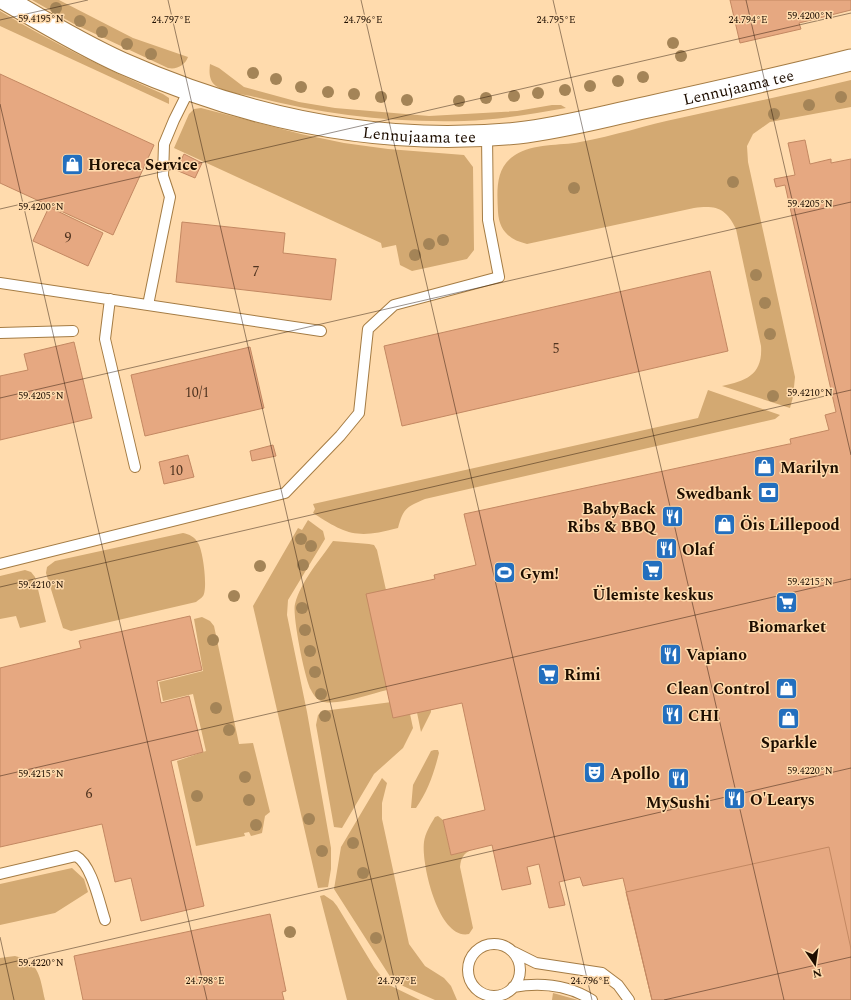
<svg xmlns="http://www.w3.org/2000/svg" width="851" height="1000" viewBox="0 0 851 1000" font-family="Spectral,serif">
<rect width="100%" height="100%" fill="#ffdbad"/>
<path fill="#d3a972" d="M32 0H59L133 38 188 57C185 65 177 70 168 68L74 24Z
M0 11C53 43 106 69 163 94L169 98V104L0 26Z
M210 64 219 68 244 87 299 102 335 108 429 116 517 111 552 105H561L566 108C532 114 499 120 464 121 392 123 320 114 251 96 240 94 225 93 216 86 209 81 209 72 210 64Z
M851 80V107L770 122 753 134 747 146 748 162 795 377 793 397 790 408 722 386C747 381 763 374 761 346L736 229C726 208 716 205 694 208L527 244C509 240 499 230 498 212 497 190 495 168 515 155 533 143 560 146 580 142 614 136 646 125 680 118 737 105 794 94 851 80Z
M201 108 301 134 344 143 388 149 464 155 473 167 474 250 467 259 412 271 400 265 396 245 382 248 381 243 174 148 189 114 194 109Z
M708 390 780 415 775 419 425 499C406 507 403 509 398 528 357 539 347 535 313 513L315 509 313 504 698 418Z
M308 520 323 531 325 539 288 600 287 615 307 712 331 848V869L328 887 318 888 253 606 298 528 302 530Z
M183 533C189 534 195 537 198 543 203 550 208 589 203 596 202 598 198 600 196 602L71 631 63 628 46 573 47 567 55 561Z
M333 541 369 544 374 545 377 550 386 590 387 690C370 694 341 705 324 702 318 701 314 696 311 690 305 680 292 615 295 604 301 581 320 560 333 541Z
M25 570 31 572 35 577 46 622 20 628 16 616 0 619V576Z
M202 617 210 621 214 626 239 744 253 743 270 812 265 816 262 833 251 836 249 832 244 833 245 836 196 846 177 761 206 751 193 694 163 701 159 682 203 671 194 619Z
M430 694 431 712 421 732 414 698Z
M407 700 413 728 403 748 374 774 342 828 334 827 316 725 318 715 323 711Z
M434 750H438L439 753C434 773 428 791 416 808H411L413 785 431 751Z
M382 778 387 783 382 803V819L409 944 425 966 444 978 451 986 457 1000H435L403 986 391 978 334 889 341 847Z
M438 816 443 820 451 855 471 850C463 854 461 858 460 867L473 928 469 934C439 941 421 864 424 842 425 833 431 824 435 817Z
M72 868 84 879 88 892 55 913 0 925V884Z
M324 895 333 901 337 906 374 967 387 984 420 1000H347L320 896Z
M15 956C40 962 40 978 45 1000H0V958Z
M553 993 578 1000H552Z"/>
<path fill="#e6a881" stroke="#c38862" d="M730 0H851V10L799 23 801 29 740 43Z
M0 74 154 145 113 235 0 183Z
M805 140 810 164 831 159V163L851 159V1000H652L623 878 583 886 580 877 559 882 565 905 549 908 539 864 527 867 531 884 502 890 492 845 451 855 443 820 485 810 462 703 393 718 366 594 435 579 434 575 476 565 464 514 789 444H791L790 439 829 430 825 415 836 412 785 185 776 187 774 179 795 175 788 143Z
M184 154 202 163 195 178 176 170Z
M49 207 103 233 88 266 33 241Z
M182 222 285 233 283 253 336 259 331 300 176 282Z
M710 271 728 351 402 426 384 346Z
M74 342 92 418 0 440V376L28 370 24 354Z
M250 347 264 408 145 436 131 375Z
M273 445 276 456 252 461 250 451Z
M188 455 194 477 164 484 159 462Z
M190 616 202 670 157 681 161 703 189 696 203 752 171 761 204 906 141 921 131 878 115 882 102 824 0 847V668L81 648 79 641Z
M829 847 851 949V1000H652L626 892Z
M270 914 286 991 282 992 284 1000H83L74 956Z"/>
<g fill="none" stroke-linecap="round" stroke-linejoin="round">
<defs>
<path id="service" d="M0 283 321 331
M110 299 105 339 135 467
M148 305 170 197 163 176 164 144 174 120 189 90
M0 333 73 331
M0 564 285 493 340 436 359 413 368 329 394 305 499 277 488 220 487 135
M0 874 76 856C92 865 99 902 105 920
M468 970a26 26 0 1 1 52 0a26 26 0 1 1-52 0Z
M514 952 536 963 602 973 618 985 629 1000
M513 987C541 982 568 985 592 1000"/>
<g id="minor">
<path id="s1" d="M6 0C44 22 82 45 122 63 248 119 381 147 518 133 562 128 605 116 648 107 716 92 784 77 851 60"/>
</g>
</defs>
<use href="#service" stroke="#a57c44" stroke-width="12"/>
<use href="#minor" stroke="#a57c44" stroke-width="23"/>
<use href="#service" stroke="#fff" stroke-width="10"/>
<use href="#minor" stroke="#fff" stroke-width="21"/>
</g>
<g fill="#a48457">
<circle cx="56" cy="8" r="6"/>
<circle cx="80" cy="21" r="6"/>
<circle cx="102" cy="32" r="6"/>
<circle cx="673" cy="43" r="6"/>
<circle cx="127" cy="44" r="6"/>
<circle cx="151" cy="54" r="6"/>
<circle cx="681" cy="56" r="6"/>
<circle cx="253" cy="73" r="6"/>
<circle cx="643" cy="77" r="6"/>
<circle cx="276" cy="79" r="6"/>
<circle cx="618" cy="81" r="6"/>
<circle cx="590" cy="86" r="6"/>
<circle cx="301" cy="87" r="6"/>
<circle cx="565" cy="90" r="6"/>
<circle cx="328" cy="92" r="6"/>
<circle cx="538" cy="93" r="6"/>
<circle cx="354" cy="94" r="6"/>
<circle cx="514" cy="96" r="6"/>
<circle cx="381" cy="97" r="6"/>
<circle cx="841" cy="97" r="6"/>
<circle cx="486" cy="98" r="6"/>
<circle cx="407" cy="100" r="6"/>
<circle cx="459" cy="101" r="6"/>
<circle cx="809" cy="105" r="6"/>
<circle cx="774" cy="114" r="6"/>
<circle cx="733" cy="182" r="6"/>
<circle cx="574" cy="188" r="6"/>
<circle cx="443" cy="240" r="6"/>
<circle cx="429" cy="244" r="6"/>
<circle cx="415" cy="255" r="6"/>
<circle cx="756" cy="275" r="6"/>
<circle cx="765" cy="303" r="6"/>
<circle cx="770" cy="334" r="6"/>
<circle cx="773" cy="396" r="6"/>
<circle cx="301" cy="539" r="6"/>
<circle cx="311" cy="546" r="6"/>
<circle cx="303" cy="565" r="6"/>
<circle cx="260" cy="566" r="6"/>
<circle cx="234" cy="596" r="6"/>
<circle cx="302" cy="608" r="6"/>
<circle cx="305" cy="630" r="6"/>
<circle cx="213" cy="640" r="6"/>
<circle cx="310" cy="651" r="6"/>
<circle cx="315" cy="672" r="6"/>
<circle cx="321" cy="694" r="6"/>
<circle cx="216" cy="708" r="6"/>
<circle cx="325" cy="716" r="6"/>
<circle cx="229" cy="730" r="6"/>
<circle cx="245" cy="777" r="6"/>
<circle cx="197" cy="796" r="6"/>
<circle cx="249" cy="800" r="6"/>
<circle cx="309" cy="819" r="6"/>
<circle cx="256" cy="825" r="6"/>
<circle cx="353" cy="843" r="6"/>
<circle cx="322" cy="851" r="6"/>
<circle cx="363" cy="873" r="6"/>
<circle cx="290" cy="932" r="6"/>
<circle cx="376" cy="938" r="6"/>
</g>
<path fill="none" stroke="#1e0e00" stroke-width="1" stroke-opacity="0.45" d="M168 0 399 1000M361 0 592 1000M553 0 784 1000M746 0 851 455M0 20 88 0M0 104 207 1000M0 209 851 13M0 398 851 202M0 587 851 390M0 776 851 579M0 937 14 1000M0 965 851 768M664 1000 851 957"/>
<defs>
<symbol id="shop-square" viewBox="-11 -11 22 22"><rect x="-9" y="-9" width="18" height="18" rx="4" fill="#236fbe" stroke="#ffdbad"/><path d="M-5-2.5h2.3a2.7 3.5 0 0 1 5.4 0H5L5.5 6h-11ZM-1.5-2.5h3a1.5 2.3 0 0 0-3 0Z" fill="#fff"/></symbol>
<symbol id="bank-square" viewBox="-11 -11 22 22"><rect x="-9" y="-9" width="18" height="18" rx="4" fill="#236fbe" stroke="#ffdbad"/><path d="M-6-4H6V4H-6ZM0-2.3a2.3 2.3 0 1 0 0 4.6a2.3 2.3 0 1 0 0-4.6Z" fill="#fff"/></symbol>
<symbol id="restaurant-square" viewBox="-11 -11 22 22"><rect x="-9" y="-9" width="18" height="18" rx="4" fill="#236fbe" stroke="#ffdbad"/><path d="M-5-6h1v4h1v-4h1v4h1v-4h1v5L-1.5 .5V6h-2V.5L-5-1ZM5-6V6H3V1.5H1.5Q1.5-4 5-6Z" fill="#fff"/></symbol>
<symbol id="supermarket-square" viewBox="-11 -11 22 22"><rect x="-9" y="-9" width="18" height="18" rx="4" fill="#236fbe" stroke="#ffdbad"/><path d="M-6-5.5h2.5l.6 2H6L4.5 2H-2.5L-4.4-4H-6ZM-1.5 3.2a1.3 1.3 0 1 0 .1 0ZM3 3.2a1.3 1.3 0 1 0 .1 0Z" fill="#fff"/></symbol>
<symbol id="stadium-square" viewBox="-11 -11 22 22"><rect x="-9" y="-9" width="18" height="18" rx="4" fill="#236fbe" stroke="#ffdbad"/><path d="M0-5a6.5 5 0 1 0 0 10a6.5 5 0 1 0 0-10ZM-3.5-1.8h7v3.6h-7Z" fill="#fff"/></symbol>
<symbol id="theatre-square" viewBox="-11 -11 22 22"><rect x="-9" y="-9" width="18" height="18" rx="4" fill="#236fbe" stroke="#ffdbad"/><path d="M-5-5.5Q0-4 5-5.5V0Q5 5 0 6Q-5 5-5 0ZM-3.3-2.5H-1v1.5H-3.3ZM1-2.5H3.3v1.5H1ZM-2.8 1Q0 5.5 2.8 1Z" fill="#fff"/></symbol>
</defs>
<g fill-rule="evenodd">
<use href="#shop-square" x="60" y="152" width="25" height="25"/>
<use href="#shop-square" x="752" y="454" width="25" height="25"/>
<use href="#bank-square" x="756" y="480" width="25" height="25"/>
<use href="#restaurant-square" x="660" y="504" width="25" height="25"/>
<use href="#shop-square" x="712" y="512" width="25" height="25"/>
<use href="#restaurant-square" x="654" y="536" width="25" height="25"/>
<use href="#supermarket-square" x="640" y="558" width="25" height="25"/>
<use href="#stadium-square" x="492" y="560" width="25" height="25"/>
<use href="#supermarket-square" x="774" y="590" width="25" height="25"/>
<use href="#restaurant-square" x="658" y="642" width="25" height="25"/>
<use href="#supermarket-square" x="536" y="662" width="25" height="25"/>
<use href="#shop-square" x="774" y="676" width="25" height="25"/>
<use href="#restaurant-square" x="660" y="702" width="25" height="25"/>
<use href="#shop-square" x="776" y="706" width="25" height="25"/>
<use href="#theatre-square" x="582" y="760" width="25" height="25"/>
<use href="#restaurant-square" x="666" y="766" width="25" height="25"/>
<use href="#restaurant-square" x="722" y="786" width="25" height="25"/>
</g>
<g text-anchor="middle" stroke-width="3" stroke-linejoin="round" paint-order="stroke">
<g font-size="14" fill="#503420">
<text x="68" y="242">9</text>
<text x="256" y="276">7</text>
<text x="556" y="353">5</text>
<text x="197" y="397">10/1</text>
<text x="176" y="475">10</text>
<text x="89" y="798">6</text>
</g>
<g font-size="16" fill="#1e0e00" stroke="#ffdbad">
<text dy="6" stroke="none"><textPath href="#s1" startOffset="764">Lennujaama tee</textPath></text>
<text dy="6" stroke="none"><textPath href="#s1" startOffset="440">Lennujaama tee</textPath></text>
</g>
<g font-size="16" font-weight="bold" fill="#1e0e00" stroke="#ffdbad" text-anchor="start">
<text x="88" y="170">Horeca Service</text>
<text x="780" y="473">Marilyn</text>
<text x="752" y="499" text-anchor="end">Swedbank</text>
<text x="656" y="514" text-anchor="end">BabyBack<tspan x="656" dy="18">Ribs &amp; BBQ</tspan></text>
<text x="740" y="530">Öis Lillepood</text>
<text x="682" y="555">Olaf</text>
<text x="520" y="579">Gym!</text>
<text x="653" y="600" text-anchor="middle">Ülemiste keskus</text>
<text x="787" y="632" text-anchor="middle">Biomarket</text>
<text x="686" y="660">Vapiano</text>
<text x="564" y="680">Rimi</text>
<text x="770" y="694" text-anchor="end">Clean Control</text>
<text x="688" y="721">CHI</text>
<text x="789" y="748" text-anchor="middle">Sparkle</text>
<text x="610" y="779">Apollo</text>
<text x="750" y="805">O'Learys</text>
<text x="678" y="808" text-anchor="middle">MySushi</text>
</g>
</g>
<g font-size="10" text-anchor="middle" fill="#1e0e00" stroke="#ffdbad" stroke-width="3" stroke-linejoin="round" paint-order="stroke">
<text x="810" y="19">59.4200°N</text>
<text x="41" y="22">59.4195°N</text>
<text x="748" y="23">24.794°E</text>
<text x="171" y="23">24.797°E</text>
<text x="363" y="23">24.796°E</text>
<text x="556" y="23">24.795°E</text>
<text x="810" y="207">59.4205°N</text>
<text x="41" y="210">59.4200°N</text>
<text x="810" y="396">59.4210°N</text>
<text x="41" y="399">59.4205°N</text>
<text x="810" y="585">59.4215°N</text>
<text x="41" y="588">59.4210°N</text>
<text x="810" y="774">59.4220°N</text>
<text x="41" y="777">59.4215°N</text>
<text x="41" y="966">59.4220°N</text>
<text x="205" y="984">24.798°E</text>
<text x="397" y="984">24.797°E</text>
<text x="590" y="984">24.796°E</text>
</g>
<g transform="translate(815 964) rotate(167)" stroke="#ffdbad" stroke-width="3" paint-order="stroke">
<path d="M0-3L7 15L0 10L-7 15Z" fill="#1e0e00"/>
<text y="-6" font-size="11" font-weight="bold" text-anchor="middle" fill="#1e0e00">N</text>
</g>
</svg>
